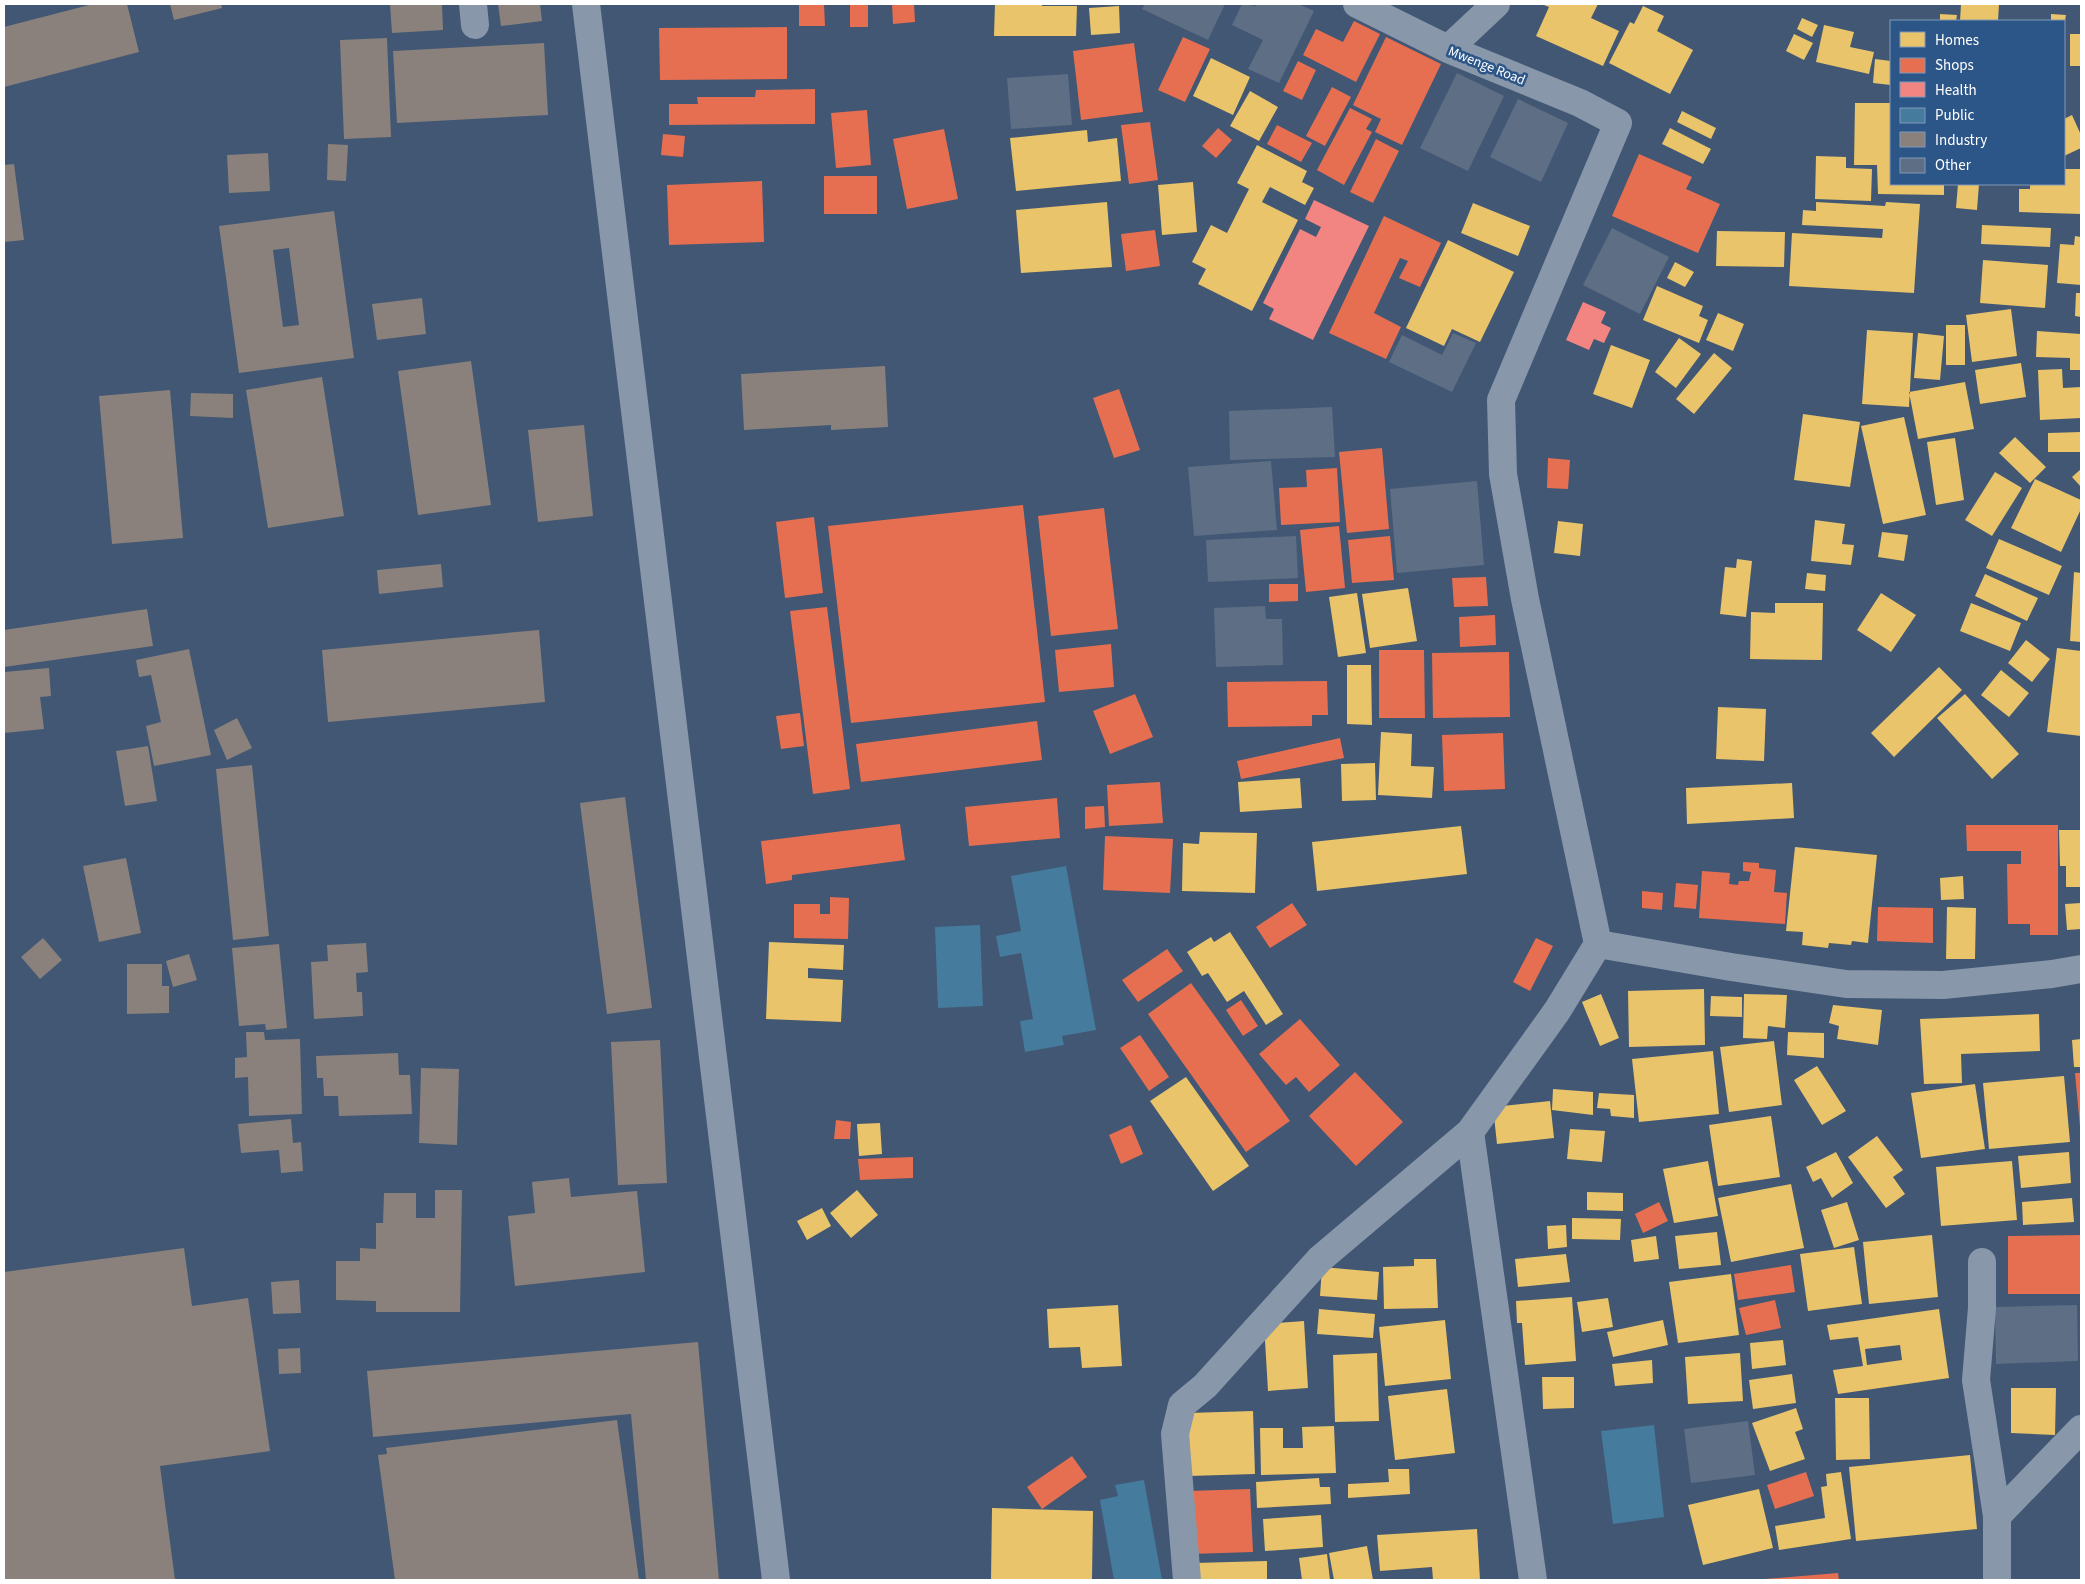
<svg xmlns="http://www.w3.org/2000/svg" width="2085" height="1584" viewBox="0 0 2085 1584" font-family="'Source Sans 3',sans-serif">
<rect width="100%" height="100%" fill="#415773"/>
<path fill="#e9c46a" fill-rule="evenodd" d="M995 4H1042V6H1077L1076 36H994Z
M1544 4H1598L1591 18 1619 31 1603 66 1536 36 1549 7 1544 5Z
M1961 4H1999L1998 21H1960Z
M1119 6 1120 33 1091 35 1089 8Z
M1643 6 1664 16 1657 31 1693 50 1670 94 1609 63 1630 22 1634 24Z
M1940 14 1957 15 1956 21H1940Z
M2051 14 2066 15 2065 21H2051Z
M1802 18 1818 25 1812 37 1797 29Z
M1824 25 1854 32 1850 47 1874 52 1869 74 1816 62Z
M1794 34 1813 43 1804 60 1786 51Z
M2070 34H2081V66H2070Z
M1211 58 1250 77 1233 115 1193 96Z
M1875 59 1891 61V85L1873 83Z
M1250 91 1278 107 1259 141 1230 126Z
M1855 103H1891V184H1944V195L1878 194 1877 165H1854Z
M1682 111 1716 128 1711 139 1677 122Z
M2072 115 2081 135V148L2064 156V119Z
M1670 128 1711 149 1703 164 1662 144Z
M1087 130 1088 142 1117 138 1121 181 1016 191 1010 138Z
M1257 145 1307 171 1302 182 1314 188 1305 205 1270 187 1262 202 1298 220 1252 311 1198 284 1206 269 1192 262 1211 225 1227 233 1249 189 1237 183Z
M1816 156 1846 157V168L1872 169 1871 201 1815 199Z
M2064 169H2081V214L2019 212V189H2030V184H2064Z
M1193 182 1197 232 1162 235 1158 185Z
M1958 184H1979L1977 210 1956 208Z
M1107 202 1112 267 1021 273 1016 210Z
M1816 202 1885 206 1886 202 1920 204 1914 293 1789 286 1792 233 1882 238 1883 229 1802 225 1803 210 1816 211Z
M1473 203 1530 226 1518 256 1461 233Z
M1982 225 2051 228 2050 247 1981 244Z
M1717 231 1785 232 1784 267 1716 266Z
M2075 236 2081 237V285L2057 283 2060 244 2074 245Z
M1448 240 1514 272 1480 342 1452 329 1444 346 1406 328Z
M1983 260 2048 265 2045 308 1980 303Z
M1675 262 1694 272 1685 287 1667 278Z
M1657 286 1703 306 1699 316 1708 320 1699 343 1643 320Z
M2076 293H2081V317L2075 316Z
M2011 309 2017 356 1972 362 1966 315Z
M1718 313 1744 324 1733 351 1706 340Z
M1946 325H1965V365H1946Z
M1867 330 1913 333 1909 407 1862 404Z
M2037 331 2081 334V370H2070V358L2036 357Z
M1918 333 1944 336 1940 380 1914 378Z
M1679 338 1701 354 1676 388 1655 372Z
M1611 345 1650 360 1632 408 1593 394Z
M1714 353 1732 368 1694 414 1676 399Z
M2021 363 2026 397 1980 404 1975 370Z
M2062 369 2063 388 2081 387V418L2040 420 2038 370Z
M1965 382 1974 429 1918 439 1909 392Z
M1803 414 1860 422 1850 487 1794 480Z
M1904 417 1926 515 1883 524 1861 426Z
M2081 432V452H2048V433Z
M2015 437 2046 467 2030 483 1999 453Z
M1955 438 1964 500 1936 505 1927 442Z
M2081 469V487L2072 477Z
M1995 472 2022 488 1992 536 1965 520Z
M2035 479 2081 500V509L2061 552 2011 528Z
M1815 520 1845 524 1842 544 1854 545 1851 565 1811 561Z
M1558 521 1583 524 1580 556 1554 553Z
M1882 532 1908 535 1904 561 1878 557Z
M1999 539 2062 566 2049 595 1986 568Z
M1737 559 1752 561 1746 617 1720 614 1725 567 1736 568Z
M2074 572 2081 573V642L2070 641Z
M1807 573 1826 575 1825 591 1805 589Z
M1985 574 2038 598 2027 621 1975 596Z
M1408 588 1417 641 1370 648 1362 594Z
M1357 593 1366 653 1338 657 1329 597Z
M1881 593 1916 615 1891 652 1857 630Z
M1775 603H1823L1822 660 1750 659 1751 612 1775 613Z
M1971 603 2021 623 2010 651 1960 631Z
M2026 640 2050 659 2032 682 2008 663Z
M2057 648 2081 651V736L2047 732Z
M1347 665H1371L1372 725 1347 724Z
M1939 667 1962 690 1894 757 1871 733Z
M2001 670 2029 693 2009 717 1981 695Z
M1965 694 2019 754 1992 779 1937 718Z
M1718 707 1766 709 1764 761 1716 759Z
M1381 732 1412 734 1411 766 1434 767 1432 798 1378 795Z
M1375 763 1376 800 1342 801 1341 764Z
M1300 778 1302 808 1240 812 1238 782Z
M1792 783 1794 818 1687 824 1686 788Z
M1461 826 1467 874 1317 891 1312 842Z
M2059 830H2081V887H2066V866H2060Z
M1200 832 1257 833 1255 893 1182 891 1183 843 1199 844Z
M1795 847 1877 855 1868 943 1852 941 1851 945 1829 943 1828 948 1802 945 1803 932 1786 931Z
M1963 876 1964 899 1941 900 1940 878Z
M2081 903V929L2067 930 2065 904Z
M1947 907 1976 908 1975 959H1946Z
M1230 932 1283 1014 1266 1025 1244 991 1227 1002 1208 973 1202 976 1187 952 1211 937 1214 942Z
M769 942 844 945 843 970 808 968V978L843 980 841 1022 766 1019Z
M1704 989 1705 1045 1629 1047 1628 991Z
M1601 994 1619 1038 1600 1046 1582 1002Z
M1744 994 1787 995 1785 1028 1768 1026 1767 1039 1743 1038Z
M1711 996 1742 997V1017L1710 1016Z
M1833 1005 1882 1010 1878 1045 1837 1039 1839 1026 1829 1023Z
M2039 1014 2040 1051 1961 1054 1962 1083 1924 1084 1920 1019Z
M1788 1032 1824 1033V1058L1787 1055Z
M2081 1039V1067H2074L2072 1040Z
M1774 1041 1782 1105 1729 1112 1720 1047Z
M1713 1051 1719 1114 1639 1122 1632 1059Z
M1817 1066 1846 1111 1822 1125 1794 1080Z
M2064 1076 2070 1142 1989 1149 1983 1083Z
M1186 1077 1249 1166 1213 1191 1150 1101Z
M1975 1084 1985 1149 1921 1158 1911 1093Z
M1553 1089 1593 1092V1115L1552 1110Z
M1599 1093 1634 1095V1118L1611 1116 1610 1109 1597 1108Z
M1550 1101 1554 1138 1497 1144 1493 1107Z
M1771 1116 1780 1177 1718 1186 1709 1125Z
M880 1123 882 1154 859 1156 857 1124Z
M1570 1129 1605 1131 1602 1162 1567 1159Z
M1877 1136 1903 1170 1893 1177 1905 1194 1886 1208 1848 1157Z
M1836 1152 1853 1183 1832 1198 1821 1178 1813 1182 1806 1167Z
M2069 1152 2071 1183 2021 1188 2018 1156Z
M1708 1161 1718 1216 1674 1223 1663 1169Z
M2012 1161 2017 1220 1941 1226 1936 1167Z
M1791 1184 1804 1248 1731 1262 1718 1198Z
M857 1190 878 1215 851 1238 830 1213Z
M1587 1192 1623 1193V1211L1587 1210Z
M2072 1198 2074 1222 2023 1225 2022 1202Z
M1847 1202 1859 1240 1834 1248 1821 1210Z
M822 1208 831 1226 807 1240 797 1221Z
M1572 1218 1621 1219 1620 1240 1572 1239Z
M1566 1225 1567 1247 1548 1249 1547 1226Z
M1717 1232 1721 1265 1679 1269 1675 1236Z
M1932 1235 1938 1297 1869 1304 1863 1242Z
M1656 1236 1659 1259 1634 1262 1631 1240Z
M1854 1247 1862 1304 1808 1311 1800 1254Z
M1566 1254 1570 1282 1518 1287 1515 1259Z
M1414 1259H1436L1438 1308 1384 1309 1383 1267 1414 1266Z
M1322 1267 1379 1272 1377 1300 1320 1296Z
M1731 1274 1739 1335 1678 1343 1669 1282Z
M1572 1297 1576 1361 1525 1365 1522 1323H1517L1516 1301Z
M1608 1298 1613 1327 1582 1332 1577 1302Z
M1118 1305 1122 1366 1082 1368 1080 1347 1049 1348 1047 1309Z
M1319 1309 1375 1314 1373 1338 1317 1334Z
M1939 1309 1949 1378 1838 1394 1833 1370 1863 1366 1858 1337 1830 1340 1827 1325ZM1900 1345 1902 1360 1867 1365 1865 1349Z
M1445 1320 1451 1379 1385 1386 1379 1327Z
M1663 1320 1668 1345 1613 1357 1607 1332Z
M1304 1321 1308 1388 1268 1391 1264 1324Z
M1783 1340 1786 1365 1752 1369 1750 1343Z
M1377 1353 1379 1421 1335 1422 1333 1355Z
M1740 1353 1743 1401 1688 1404 1685 1357Z
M1652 1360 1653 1383 1615 1386 1612 1364Z
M1792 1374 1796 1403 1753 1409 1749 1380Z
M1542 1377H1574V1408L1543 1409Z
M2011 1388H2056L2055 1435 2011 1433Z
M1447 1389 1455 1453 1395 1460 1388 1396Z
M1835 1398H1869L1870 1459 1836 1460Z
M1796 1408 1803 1429 1795 1432 1805 1459 1770 1471 1752 1423Z
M1253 1411 1255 1474 1189 1476 1188 1413Z
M1334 1426 1336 1473 1261 1475 1260 1428H1283V1448H1303L1302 1427Z
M1970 1455 1977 1529 1856 1541 1849 1467Z
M1388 1469H1409L1410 1494 1348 1498V1484L1389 1482Z
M1841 1472 1851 1539 1779 1550 1775 1526 1825 1518 1821 1487 1827 1486 1826 1474Z
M1319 1478 1320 1487H1330L1331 1504 1257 1508 1256 1482Z
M1759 1489 1773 1548 1703 1565 1688 1505Z
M992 1508 1093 1511 1092 1580H991Z
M1321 1515 1323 1547 1265 1551 1263 1519Z
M1477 1529 1480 1580H1433L1432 1567 1380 1571 1377 1535Z
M1367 1546 1373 1580H1334L1329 1553Z
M1327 1554 1330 1580H1302L1299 1558Z
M1267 1561V1580H1195L1194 1563Z"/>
<path fill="#e76f51" d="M799 4H824L825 26H799Z
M850 4H868V27H850Z
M892 4H914L915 22 893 24Z
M1354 21 1380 34 1356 82 1303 55 1316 29 1343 42Z
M787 27V79L660 80 659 28Z
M1183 37 1210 49 1185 102 1158 90Z
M1386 37 1441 64 1402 145 1375 132 1381 119 1353 105Z
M1134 43 1143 112 1081 120 1073 51Z
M1298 61 1316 70 1302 100 1283 91Z
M1332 87 1351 97 1325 146 1306 136Z
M815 89V124L669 125V104H698L697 97H755L756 90Z
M1350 108 1372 119 1366 129 1372 132 1344 185 1317 170Z
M867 110 871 165 836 168 831 113Z
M1150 122 1158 180 1129 184 1121 125Z
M1277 125 1312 143 1301 162 1267 144Z
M1218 128 1232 140 1216 158 1202 146Z
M944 129 958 199 907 209 893 139Z
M663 134 685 136 683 157 661 155Z
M1376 139 1399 151 1373 203 1350 192Z
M1639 154 1692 177 1686 189 1720 204 1698 253 1612 216Z
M824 176H877V214H824Z
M762 181 764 242 669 245 667 185Z
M1384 216 1441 243 1420 287 1399 278 1408 261 1400 258 1374 313 1401 327 1386 359 1329 333Z
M1155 230 1160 266 1126 271 1121 234Z
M1119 389 1140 450 1114 458 1093 398Z
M1382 448 1389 529 1347 533 1339 452Z
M1548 458 1570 460 1568 489 1547 488Z
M1337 468 1340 522 1281 525 1279 488 1307 487 1306 470Z
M1023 505 1045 702 851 723 828 526Z
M1104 508 1118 629 1051 636 1038 516Z
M814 517 823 593 785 598 776 522Z
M1339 526 1345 588 1306 592 1300 530Z
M1390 536 1394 580 1352 583 1348 540Z
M1486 577 1488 606 1454 607 1452 578Z
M1269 584H1298V601L1269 602Z
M827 607 850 789 813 794 790 611Z
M1495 615 1496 645 1460 647 1459 617Z
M1111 644 1114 687 1059 692 1055 650Z
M1379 650H1424L1425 718H1379Z
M1509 652 1510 717 1433 718 1432 653Z
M1327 681 1328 715H1312V726L1228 727 1227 682Z
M1135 694 1153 737 1110 754 1093 711Z
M800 713 804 746 781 749 776 716Z
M1037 721 1042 760 861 782 856 744Z
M1503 733 1505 789 1444 791 1442 735Z
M1340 738 1344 758 1241 779 1237 761Z
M1160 782 1163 823 1109 826 1107 785Z
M1057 798 1060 838 969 846 965 807Z
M1104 806 1105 827 1085 829V807Z
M900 824 905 860 792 875V880L766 884 761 841Z
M1966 825H2058V935H2030V924H2008L2007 864H2021V851H1967Z
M1105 836 1173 839 1170 893 1103 890Z
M1743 862 1759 863V868L1776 870 1774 892 1787 893 1785 924 1699 918 1702 871 1730 873 1729 884 1738 885 1739 881H1749L1751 872 1743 871Z
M1676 883 1698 885 1696 909 1674 907Z
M1642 891 1663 893 1662 910 1642 908Z
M830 897 849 898 848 939 794 938V904H820V914H830Z
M1292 903 1307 925 1270 948 1256 927Z
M1878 907 1933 908V943L1877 941Z
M1536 938 1553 946 1530 991 1513 982Z
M1167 949 1183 971 1138 1002 1122 980Z
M1191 983 1290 1121 1246 1152 1148 1014Z
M1241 1000 1258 1026 1243 1036 1226 1010Z
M1300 1019 1340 1065 1309 1092 1296 1077 1286 1085 1259 1054Z
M1140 1035 1169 1077 1149 1091 1120 1048Z
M1355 1072 1403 1122 1356 1166 1309 1116Z
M2075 1073H2081V1127H2080Z
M836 1120 851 1122 850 1139H834Z
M1131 1125 1143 1154 1121 1164 1109 1135Z
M913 1157V1178L860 1180 858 1159Z
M1659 1202 1668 1221 1643 1233 1635 1214Z
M2081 1235V1294H2008V1236Z
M1791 1265 1795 1292 1738 1300 1734 1274Z
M1775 1300 1781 1328 1746 1335 1739 1308Z
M1072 1456 1087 1477 1042 1509 1027 1487Z
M1806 1472 1814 1496 1775 1509 1767 1485Z
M1250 1489 1253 1552 1191 1554 1188 1491Z
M1838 1573 1839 1580H1765V1579Z"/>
<path fill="#f28482" d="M1314 200 1369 226 1313 340 1269 319 1274 309 1263 303 1300 229 1316 237 1321 227 1305 219Z
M1583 302 1606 312 1601 323 1611 328 1604 343 1594 339 1589 350 1566 340Z"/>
<path fill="#457b9d" d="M1066 866 1096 1030 1062 1036 1064 1045 1025 1052 1020 1021 1033 1019 1021 953 1000 957 996 936 1021 931 1011 876Z
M980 925 983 1006 938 1008 935 927Z
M1654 1425 1664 1517 1613 1524 1601 1431Z
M1144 1480 1162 1580H1114L1100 1500 1118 1496 1115 1485Z"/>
<path fill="#8a817c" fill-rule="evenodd" d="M93 4H127L139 52 4 87V27Z
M170 4H221L222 8 174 20Z
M390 4H442L443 30 392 33Z
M498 4H540L542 21 501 26Z
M387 38 391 137 344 139 340 40Z
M544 43 548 115 397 123 393 51Z
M328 144 348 145 346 181 327 180Z
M268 153 270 191 229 193 227 155Z
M14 164 24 240 4 242V165Z
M334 211 354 358 239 373 219 226ZM289 248 299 325 283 327 273 250Z
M422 298 426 334 377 340 372 304Z
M471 361 491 505 418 515 398 371Z
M885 366 888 427 831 430V425L744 430 741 374Z
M322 377 344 516 268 528 246 390Z
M170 390 183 538 112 544 99 396Z
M191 393 233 394V418L190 416Z
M584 425 593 516 538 522 528 430Z
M441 564 443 587 379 594 377 570Z
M147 609 153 646 4 667V630Z
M539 630 545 702 328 722 322 650Z
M189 649 211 755 154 766 146 726 161 722 151 675 139 677 136 660Z
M49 668 51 696 40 697 44 729 4 733V672Z
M237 718 252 748 227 760 214 730Z
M148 746 157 801 125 806 116 751Z
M252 765 269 936 233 940 216 769Z
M625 797 652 1008 607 1014 580 803Z
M126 858 141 933 99 942 83 866Z
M43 938 62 960 40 979 21 957Z
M366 943 368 972 356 973 357 992H362L363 1016 314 1019 311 962 328 961 327 945Z
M279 944 287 1028 266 1030 265 1024 239 1026 232 948Z
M189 954 197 980 173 987 166 961Z
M127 964H162V986H169V1013L127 1014Z
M246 1032H264L265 1040 300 1039 302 1114 249 1116 248 1077 235 1078V1058L247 1057Z
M660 1040 667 1183 618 1185 611 1042Z
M398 1053 399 1075H410L412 1114 339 1116 338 1096H324L323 1078H317L316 1056Z
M421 1068 459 1069 457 1145 419 1143Z
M291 1119 293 1143 301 1142 303 1171 281 1173 279 1150 241 1153 238 1124Z
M569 1178 571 1197 637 1191 645 1272 515 1286 508 1216 535 1213 532 1182Z
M435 1190H462L460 1312H376V1301L336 1300V1261H360V1248L376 1249V1223H383L384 1193H416V1218H435Z
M184 1248 192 1306 248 1298 270 1451 160 1466 175 1580H4V1272Z
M299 1280 301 1313 273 1314 271 1282Z
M698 1342 719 1580H646L631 1414 373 1437 367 1371Z
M300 1348 301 1373 279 1374 278 1349Z
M617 1420 639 1580H395L378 1455 387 1454 386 1448Z"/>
<path fill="#5e6f85" d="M1145 4H1225L1208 40 1142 9Z
M1242 4 1256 6 1257 4H1298L1314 11 1279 83 1248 69 1263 40 1232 25Z
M1457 73 1504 96 1468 171 1420 148Z
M1068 74 1072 125 1011 129 1007 78Z
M1518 99 1568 123 1541 182 1490 157Z
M1612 228 1669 257 1640 314 1583 285Z
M1453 333 1476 343 1452 392 1389 362 1402 335 1442 355Z
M1332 407 1335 457 1230 460 1229 411Z
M1271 461 1277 530 1194 536 1188 467Z
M1477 481 1484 565 1397 573 1390 489Z
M1296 536 1298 578 1208 582 1206 540Z
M1265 606 1266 619H1282L1283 665 1216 667 1214 608Z
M2077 1305 2078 1361 1996 1364 1995 1307Z
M1748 1421 1755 1475 1691 1483 1684 1429Z"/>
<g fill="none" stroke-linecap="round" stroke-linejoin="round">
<path stroke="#8897a9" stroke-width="28" d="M473 4 475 25
M586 4 776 1580
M1448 49 1496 4
M1598 944 1731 967 1846 984 1943 985 2052 974 2081 969
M1470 1132 1533 1580
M1982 1262V1308L1976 1380 1997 1516
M1187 1580 1175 1434 1182 1405 1205 1386 1320 1259 1470 1132 1557 1011 1598 944 1525 599 1503 474 1501 400 1618 123 1580 103 1448 49 1357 4
M1997 1580V1516L2081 1429"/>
</g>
<g text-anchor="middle" stroke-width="5" stroke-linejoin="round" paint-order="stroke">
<g font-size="14" fill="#fff" stroke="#2c5588">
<text transform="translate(1487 65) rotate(22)" y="5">Mwenge Road</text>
</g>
</g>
<rect width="2085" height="1584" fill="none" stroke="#ffffff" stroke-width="10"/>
<rect x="1890" y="20" width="175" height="165" fill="#2c5588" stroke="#8099b8"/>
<rect x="1900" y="32" width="25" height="15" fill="#e9c46a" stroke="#8099b8"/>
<text x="1935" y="45" font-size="15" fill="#ffffff">Homes</text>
<rect x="1900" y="58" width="25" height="15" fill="#e76f51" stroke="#8099b8"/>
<text x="1935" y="70" font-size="15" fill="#ffffff">Shops</text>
<rect x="1900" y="82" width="25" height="15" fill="#f28482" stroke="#8099b8"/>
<text x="1935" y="95" font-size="15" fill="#ffffff">Health</text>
<rect x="1900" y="108" width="25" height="15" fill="#457b9d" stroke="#8099b8"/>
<text x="1935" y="120" font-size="15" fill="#ffffff">Public</text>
<rect x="1900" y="132" width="25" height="15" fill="#8a817c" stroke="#8099b8"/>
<text x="1935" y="145" font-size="15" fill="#ffffff">Industry</text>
<rect x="1900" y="158" width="25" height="15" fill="#5e6f85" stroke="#8099b8"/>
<text x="1935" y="170" font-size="15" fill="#ffffff">Other</text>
</svg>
